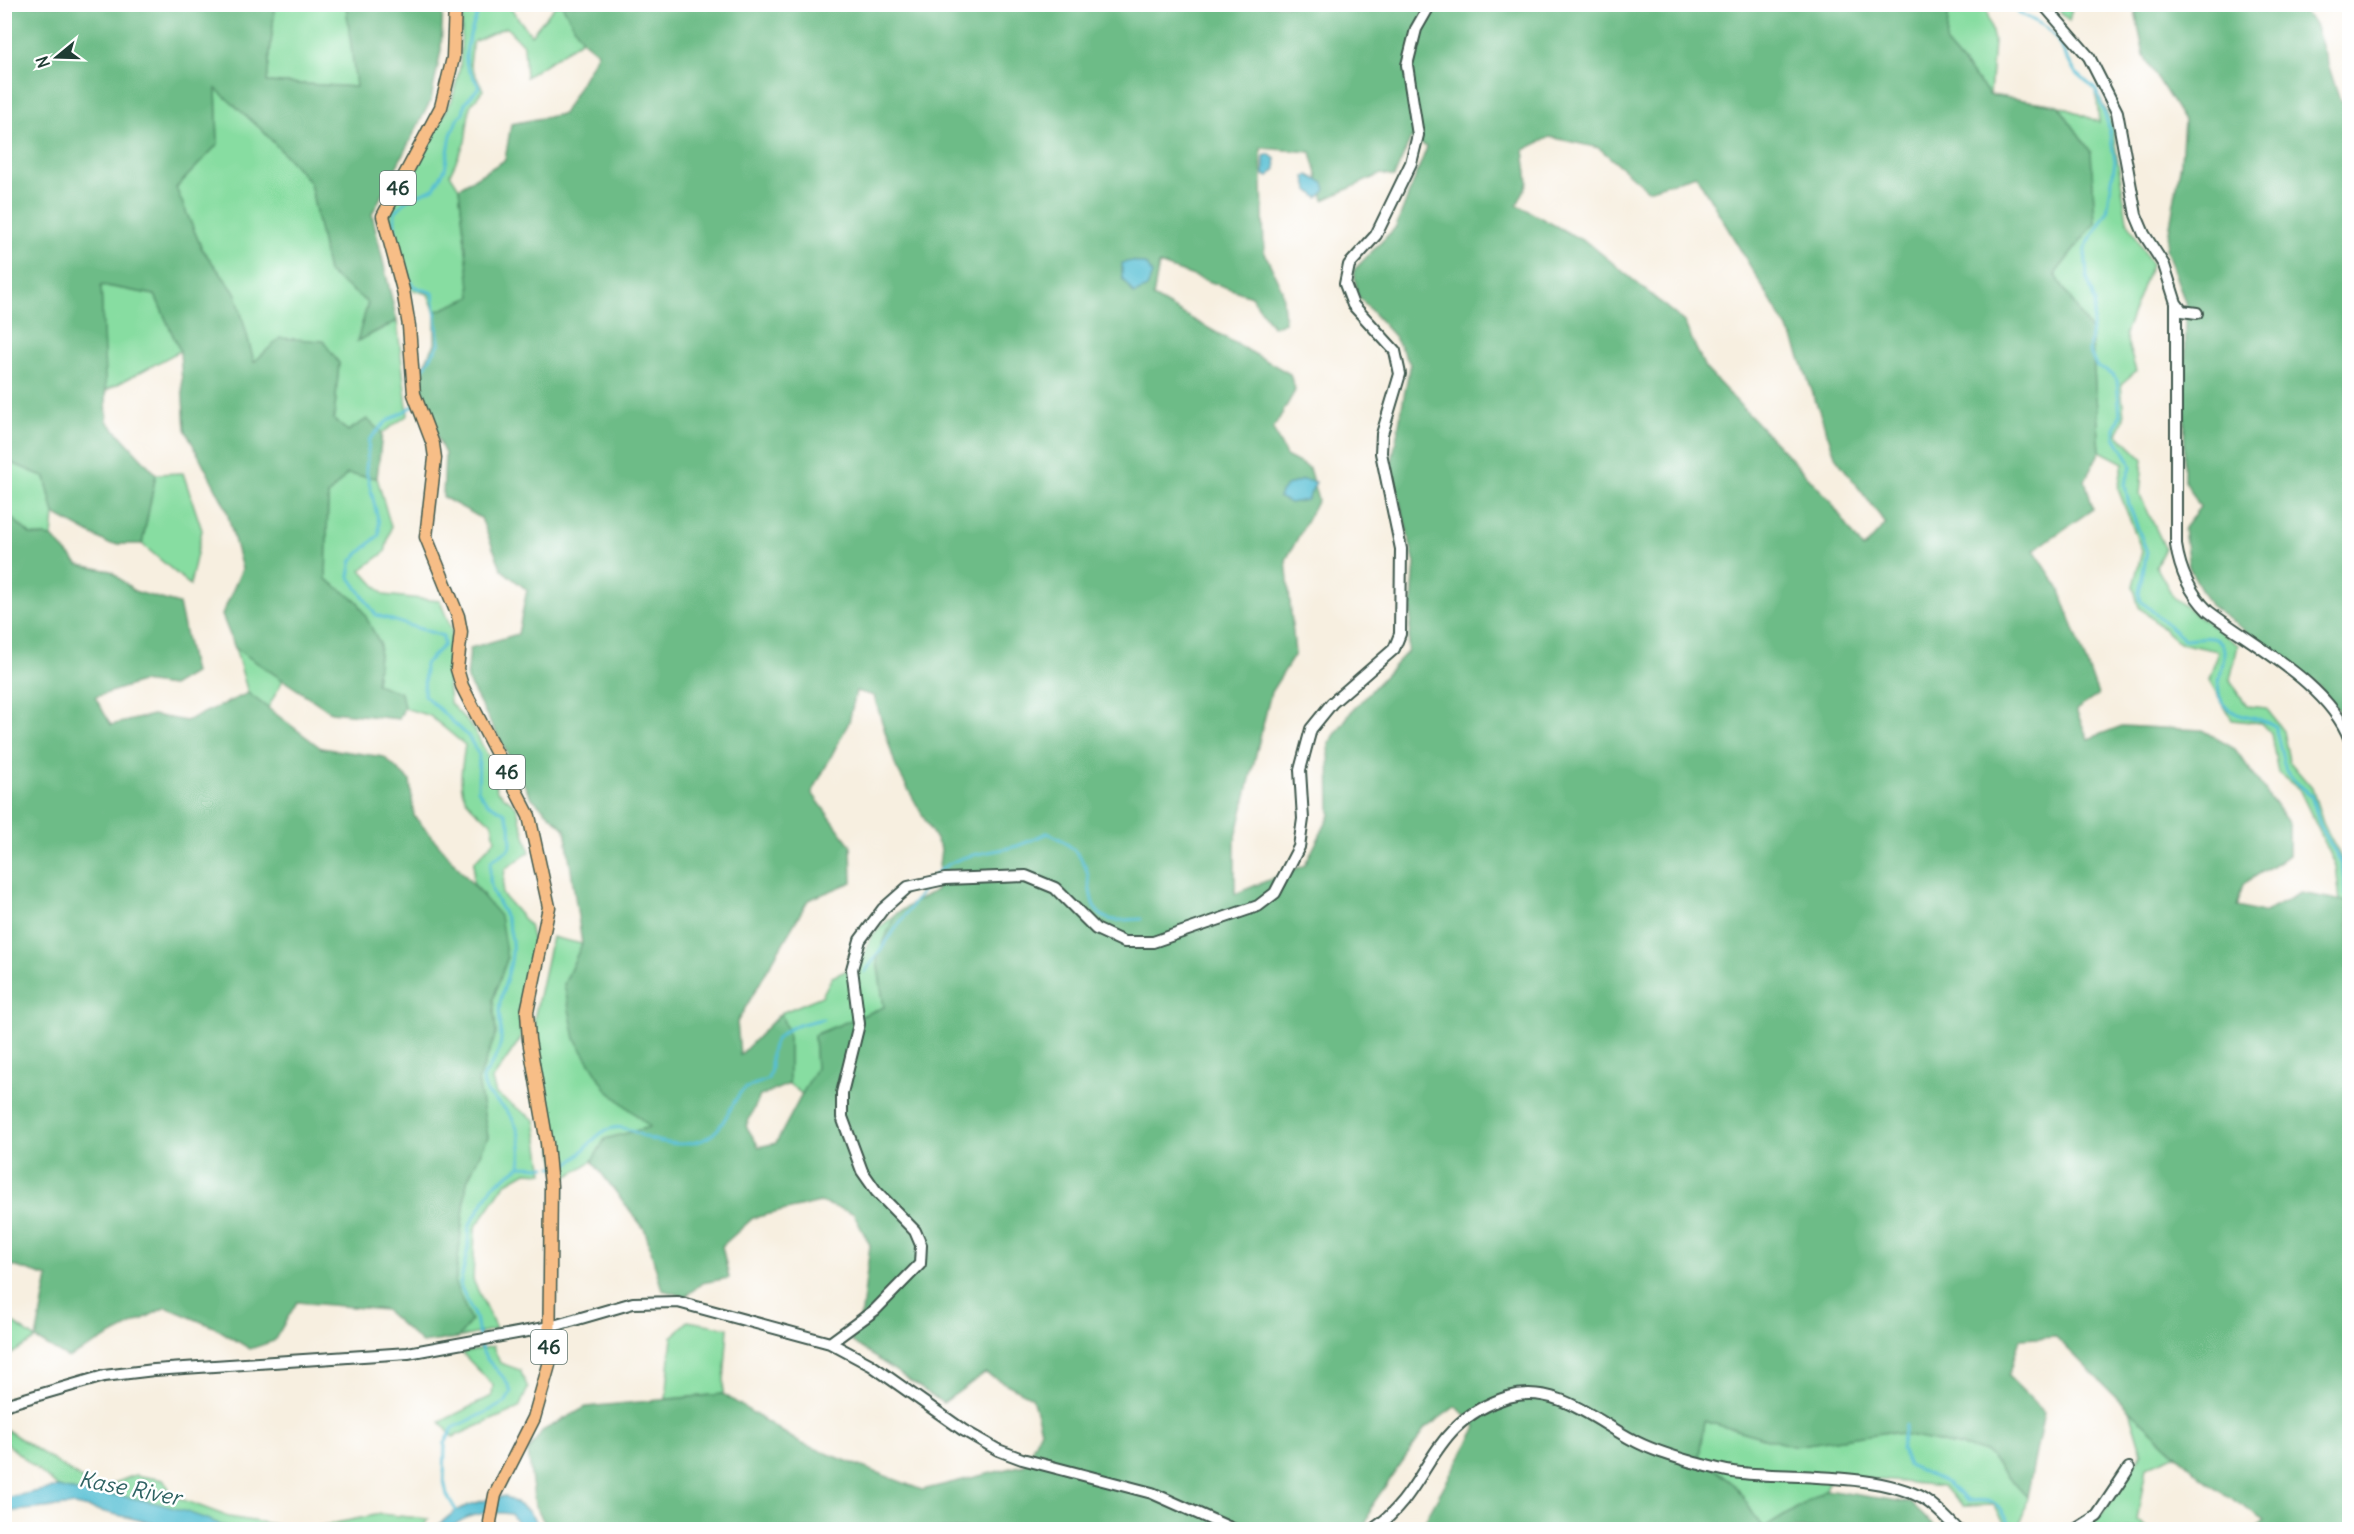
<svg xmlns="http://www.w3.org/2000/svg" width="2354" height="1534" viewBox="0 0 2354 1534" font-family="Delius,sans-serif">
<rect width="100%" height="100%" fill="#fff"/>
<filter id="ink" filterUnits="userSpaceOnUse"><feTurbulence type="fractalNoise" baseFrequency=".0167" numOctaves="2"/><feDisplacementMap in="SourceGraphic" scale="12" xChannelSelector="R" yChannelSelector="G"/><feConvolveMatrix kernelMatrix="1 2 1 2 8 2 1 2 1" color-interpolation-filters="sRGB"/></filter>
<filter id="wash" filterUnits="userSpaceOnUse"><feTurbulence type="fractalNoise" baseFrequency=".008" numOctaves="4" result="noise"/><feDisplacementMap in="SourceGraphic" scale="24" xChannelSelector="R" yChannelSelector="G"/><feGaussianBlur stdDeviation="1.35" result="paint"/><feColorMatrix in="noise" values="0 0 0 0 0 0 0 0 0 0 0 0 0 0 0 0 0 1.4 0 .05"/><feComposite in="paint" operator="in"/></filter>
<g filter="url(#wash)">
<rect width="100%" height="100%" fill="#f7efe0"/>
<path fill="#87dda1" stroke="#538d6a" stroke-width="1.5" d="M275 5H346L357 87 267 82Z
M463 5H508L531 35 556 5H562L582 40 526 77 524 46 506 27 473 42 470 64 483 90 470 106 465 142 450 174 459 188 472 297 435 312 428 294 408 289 388 222 393 205 452 100 460 67Z
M1949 5H1983L1986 7 1994 41 1990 95 1946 44Z
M2054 5H2071L2072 8 2069 21Z
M216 88 262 130 310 182 328 272 368 302 358 341 397 321 408 415 382 433 367 420 348 431 334 420 339 363 254 362 236 294 202 249 176 188 218 144Z
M2096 90 2112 123 2127 220 2151 264 2125 334 2136 371 2121 384 2124 417 2118 434 2143 459 2140 495 2165 548 2156 566 2174 598 2238 645 2230 680 2247 706 2266 708 2283 730 2289 761 2312 788 2323 823 2346 867 2349 902 2340 901 2336 866 2299 789 2278 773 2271 734 2261 723 2232 720 2209 680 2218 651 2179 643 2139 607 2133 586 2142 551 2118 489 2123 463 2100 451 2091 331 2055 274 2095 223 2091 152 2058 105 2099 122Z
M101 285 155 295 180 351 105 391Z
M5 460 45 477 54 514 52 537 31 535 5 512Z
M183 473 202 530 190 585 142 544 156 474Z
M347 474 377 478 391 527 385 552 361 570 384 595 440 601 452 631 447 672 450 703 473 728 489 758 497 791 516 806 530 852 505 869 502 894 529 925 534 946 519 1011 521 1038 492 1080 496 1094 535 1120 543 1173 526 1172 505 1184 475 1228 473 1280 496 1329 458 1338 471 1321 455 1285 467 1181 488 1137 478 1081 496 1034 493 999 507 959 483 894 473 883 474 862 495 840 492 823C455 798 459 787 465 745L430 716 404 708 401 693 376 684 380 644 358 602 326 579 328 495Z
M235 648 283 680 268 708 248 693Z
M895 914 877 959 884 1007 814 1035 816 1068 802 1094 789 1084V1037L781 1013 822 996 832 977 859 965 872 935Z
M552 937 582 944 564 984 607 1090 651 1127 606 1139 592 1161 558 1183 534 1019Z
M5 1317 36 1339 5 1358Z
M688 1321 728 1328 723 1394 666 1399 672 1337Z
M493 1346 500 1363 520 1370 528 1388 519 1408 453 1437 440 1422 492 1396 493 1385 462 1353Z
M2129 1410 2176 1454 2146 1467 2137 1520 2148 1529 2086 1530 2101 1516 2142 1453Z
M1704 1421 1793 1446 1889 1432 1986 1452 2027 1497 2020 1529H2008L1994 1505 1964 1506 1942 1486 1831 1475 1826 1490 1763 1529 1735 1485 1699 1457Z
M7 1430 94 1487 107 1486 135 1475 164 1480 173 1496 229 1517 300 1529H231L186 1513 115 1495 77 1493 58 1487 5 1442Z
M380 1514 429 1519 421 1529H307Z"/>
<path fill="#6dbc87" stroke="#467c5e" stroke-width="1.5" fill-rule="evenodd" d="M4 5H275L267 82 356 87 346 5H443L441 50 431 100 372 214 397 321 357 341 368 303 328 272 310 182 262 130 216 89 218 144 176 188 202 249 236 294 254 362 280 338 323 341 339 363 334 420 348 431 367 419 382 433 377 478 347 474 328 495 326 579 358 602 380 644 376 684 401 693 404 708 399 719 331 712 235 648 222 615 242 569 226 508 185 429 180 351 155 295 101 285 107 421 156 474 142 544H109L54 514 45 477 5 460Z
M562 5H1949L1946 44 1990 95 2058 105 2091 152 2095 223 2055 274 2091 331 2100 451 2085 480 2093 509 2034 550 2059 588 2098 695 2076 710 2088 739 2122 726 2202 730 2235 749 2289 824V855L2243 884 2237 907 2263 913 2301 893 2349 902 2350 962 2347 967 2350 973 2349 1529H2255L2265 1521 2208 1483 2129 1410 2056 1337 2020 1339 2008 1376 2044 1412 2027 1497 1986 1452 1889 1432 1793 1446 1704 1421 1699 1457 1735 1485 1763 1529 1826 1490 1911 1503 1935 1526 1936 1529H1420L1477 1427 1456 1406 1426 1428 1372 1505 1364 1529H548L535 1506 528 1451 542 1431 586 1407 723 1394 800 1443 922 1490 1024 1465 1041 1430 1032 1397 985 1373 943 1403 851 1341 862 1312 870 1245 853 1213 820 1202 753 1218 722 1246 729 1278 702 1283 685 1297 662 1290 645 1230 592 1161 605 1139 650 1127 607 1090 575 1039 564 984 582 944 565 829 531 797 467 679 470 648 518 634 527 590 502 570 481 518 443 497 445 454 423 406 418 376 435 344V312L471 297 459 188 505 160 511 124 563 114 598 53 582 40ZM1550 137 1599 148 1648 190 1696 175 1793 338 1836 458 1886 524 1863 549 1828 498 1705 368 1684 322 1591 245 1517 205 1528 182 1524 150ZM1411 138 1427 147 1396 227 1354 270 1357 295 1394 336 1410 364 1391 467 1415 563 1408 651 1351 712 1329 743 1330 815 1305 865 1235 894V841L1271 692 1295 654 1286 560 1318 500 1309 468 1286 456 1273 429 1295 391 1290 374 1153 297 1159 264 1251 296 1273 327 1285 322 1282 290 1264 251 1261 148 1311 152 1324 200 1381 174 1394 177ZM856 691 874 696 896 767 941 849 936 890 895 914 877 959 884 1007 814 1035 816 1068 776 1143 759 1147 746 1126 760 1096 789 1084V1037L781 1013 740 1055 737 1022 808 900 852 882 851 846 812 793 849 722Z
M2134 5H2297L2315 24 2340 101 2349 102 2348 722 2315 682 2210 605 2189 567 2184 528 2200 507 2184 478 2186 305 2166 249 2181 162 2184 121 2144 56Z
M5 512 31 535 52 537 79 565 111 571 134 591 179 604 194 673 172 686 141 682 95 697 111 725 153 715 186 721 248 693 321 748 384 757 410 781 414 816 500 916 507 959 493 999 496 1034 478 1081 488 1137 467 1181 455 1284 471 1321 458 1338 422 1343 385 1310 297 1302 274 1341 250 1349 216 1328 166 1307 68 1358 36 1339 48 1277 4 1263Z"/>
<path fill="#57bfd4" stroke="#3b7e84" stroke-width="1.5" d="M1269 154 1275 159 1276 169 1268 177 1264 175V156Z
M1308 175 1324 183 1326 190 1318 198 1308 189 1305 177Z
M1132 261 1147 265 1152 274 1147 288 1134 294 1122 278V263Z
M1302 480 1316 482 1307 500 1290 503 1278 497 1286 486Z
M58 1487C77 1493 94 1493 113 1495 149 1499 198 1514 231 1529H177L75 1505 5 1512V1498Z
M505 1496 527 1510 542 1529H521L511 1514C490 1511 466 1513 450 1529L434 1530C457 1505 472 1503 505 1496Z"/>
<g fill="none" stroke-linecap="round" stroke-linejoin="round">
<path stroke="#57bfd4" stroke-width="3" d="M2015 4 2018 12 2044 26 2056 38 2075 72 2096 90 2108 124 2115 161 2107 212 2085 248 2087 277 2095 303 2089 351 2097 367 2113 374 2117 381 2120 415 2115 427V437L2129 460 2131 468 2125 484 2129 505 2147 552 2139 593 2141 601 2184 639C2192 639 2203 636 2212 638 2240 643 2209 683 2222 701 2236 722 2256 714 2275 726L2284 764 2291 778 2311 795 2320 825 2342 865 2346 895 2350 896
M420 395V374L439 344 433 293 413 286C401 265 393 236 395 212L408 199 434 188 445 169 451 135 457 120 463 113 465 103 479 87C476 80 470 73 467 66 462 51 475 19 482 4
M415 405 386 422 369 440 366 470 379 523V535L352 560 349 576 376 615 443 636 444 645 425 664 424 695 468 736 479 755 478 790 486 802 505 813 510 825 511 845 507 851 491 861C485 901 505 900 511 935 516 959 505 980 500 1003 498 1013 501 1025 501 1036 502 1051 491 1065 483 1078 483 1093 493 1098 504 1108 519 1123 524 1146 520 1166
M931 879C955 851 985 855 1017 846 1027 843 1037 837 1047 833 1063 838 1082 854 1087 871 1091 887 1088 913 1109 919 1117 922 1132 919 1141 919
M865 972 925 887
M552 1167C577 1168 585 1143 603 1132 622 1121 634 1133 650 1139 663 1143 683 1146 696 1142 722 1136 726 1113 740 1093 747 1085 759 1084 768 1079 772 1069 771 1065 771 1055 773 1028 803 1023 823 1019
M479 1337 477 1322 460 1285 468 1248 469 1226 493 1186 520 1166 546 1167
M1905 1425 1901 1449 1908 1465 1947 1483 1968 1501C1999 1498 1998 1504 2013 1530
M457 1512 447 1495 444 1480 445 1443 453 1428 505 1403 511 1392C505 1371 483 1364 480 1343"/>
</g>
</g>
<g filter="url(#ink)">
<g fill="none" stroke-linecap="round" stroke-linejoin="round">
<defs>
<path id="minor" d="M2043 4 2089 57 2117 112 2136 215 2144 234 2164 265 2176 303V545C2180 571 2189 592 2208 611 2254 646 2329 684 2350 740
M2176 303 2182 311 2197 313
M830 1343 875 1310 920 1264 921 1245 915 1231 876 1191 862 1171 842 1117V1093L859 1024 852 969 860 940 883 909 908 887 945 879 1026 876 1055 888 1096 929 1124 942H1153L1258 906 1275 893 1299 847 1303 819 1300 770 1311 729 1332 703 1394 649 1400 634 1401 549 1381 453 1382 434 1400 374 1395 351 1353 305 1345 284 1349 265 1376 235 1411 163 1418 135 1407 65 1416 29 1428 8
M4 1405 104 1376 154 1370 408 1353 550 1327 633 1303 678 1302 830 1343 871 1365 963 1430 998 1450 1022 1459 1152 1493 1235 1530
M1372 1530C1433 1489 1425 1423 1508 1397 1555 1383 1595 1420 1633 1440 1651 1450 1672 1456 1692 1462 1708 1466 1725 1472 1741 1473 1792 1478 1880 1473 1924 1499 1937 1507 1947 1519 1958 1530
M2075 1530 2097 1516 2129 1468"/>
<path id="major" d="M455 4 453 58 441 107 383 216 403 290 409 326 414 394 433 444 435 458 426 537 458 616 461 632 457 669 462 686 529 816 549 907 527 1012 529 1040 547 1143 551 1186 549 1365 534 1418 495 1495 490 1522 491 1530"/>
</defs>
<use href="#minor" stroke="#3f584e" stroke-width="14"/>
<use href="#major" stroke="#3f584e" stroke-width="15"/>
<use href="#minor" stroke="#fff" stroke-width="10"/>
<use href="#major" stroke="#f7be87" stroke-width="12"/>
</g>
</g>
<g text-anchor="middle" stroke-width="5" stroke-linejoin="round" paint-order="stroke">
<g fill="#fff" stroke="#627771" stroke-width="1.5">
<rect x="380" y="171" width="36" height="34" rx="4.5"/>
<rect x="489" y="755" width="36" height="34" rx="4.5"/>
<rect x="531" y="1330" width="36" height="34" rx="4.5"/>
</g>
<g font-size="20" font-weight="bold" fill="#1f3d34">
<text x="398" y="195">46</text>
<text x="507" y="779">46</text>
<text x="549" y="1354">46</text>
</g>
<g font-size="22" font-style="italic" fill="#306464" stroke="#fff">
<text transform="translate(130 1488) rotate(11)" y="8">Kase River</text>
</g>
</g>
<rect width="2354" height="1534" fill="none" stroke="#fff" stroke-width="24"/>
<g transform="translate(57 57) rotate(251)" stroke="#ffffff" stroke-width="4.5" paint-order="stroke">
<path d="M0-4.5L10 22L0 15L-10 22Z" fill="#1f3d34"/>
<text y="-9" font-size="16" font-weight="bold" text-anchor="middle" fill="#1f3d34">N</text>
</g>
</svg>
